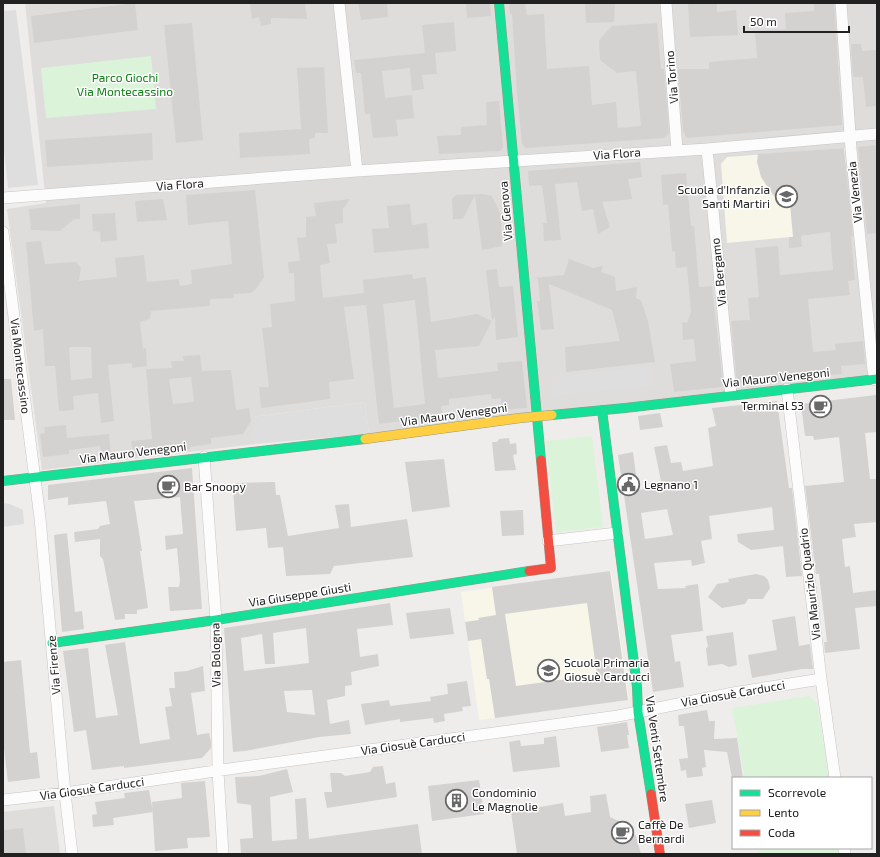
<svg xmlns="http://www.w3.org/2000/svg" width="880" height="857" viewBox="0 0 880 857" font-family="'Exo 2',sans-serif">
<rect width="100%" height="100%" fill="#efedeb"/>
<path fill="#dedddc" d="M25 3H877V375L369 434 365 402 253 417 255 444 42 470 7 209 46 203Z
M54 806 60 854H3V812Z"/>
<path fill="#f7f6e8" d="M845 148 850 229 801 236 727 243 721 164 727 157Z
M611 571 629 699 479 720 461 592Z"/>
<path fill="#daf3d9" d="M151 56 156 109 46 118 41 68Z
M592 436 603 527 556 532 546 441Z
M809 696 817 703 829 778H745L732 708Z
M758 848H840L841 854H759Z"/>
<path fill="#dfdede" d="M16 10 38 185 8 188 3 140V11Z
M651 367 653 386 553 395 552 376Z
M365 402 369 434 255 444 252 417Z
M3 503 10 504 23 510 24 524 3 527Z"/>
<path fill="#d4d2d0" fill-rule="evenodd" d="M135 3 138 30 34 43 31 16Z
M250 3H305L307 19 271 18V24L261 26 259 17 252 19Z
M358 3H387L388 17 361 20Z
M466 3H490L491 16 467 18Z
M509 3H525L527 15 544 14 547 69 589 66 592 105 616 102 618 128 641 126 636 71 617 73 600 60 599 40 612 26 657 23 661 69H664L669 133 664 138 526 148 522 144 517 92 512 14 510 15Z
M585 3H615L614 22 586 23Z
M688 3H717V12L736 10 738 35 690 37Z
M814 3H834L842 125 687 138 683 131 678 69H709V62L757 58 755 31 786 29 785 13 814 11Z
M454 22 456 51 435 53 437 74 422 75 424 89 412 91 410 68 382 71 385 98 412 95 414 118 396 120 398 136 373 138 370 114H365L361 73H356L354 60 425 53 422 25Z
M192 23 203 140 176 143 164 25Z
M851 44H861L862 51 877 50V106L866 107 863 77H853Z
M324 67 328 133H315V138L309 139 310 154 240 158 239 133 301 129 297 68Z
M499 101 503 147 501 151 439 154 437 136 461 135V127L487 125 486 102Z
M152 133 153 160 47 167 45 140Z
M877 145V233L867 234 858 147Z
M844 148 853 236H851L855 280 848 281 850 295 808 299 813 352 836 350 835 344 863 341 865 364 841 366 842 374 737 383 731 321 750 320 748 298 759 297 755 248 778 246 780 275 833 270 830 232 801 236 802 247 789 248V237H793L790 204 774 196 769 189 761 177 757 162 758 154Z
M640 162 642 177 628 179 632 199 602 202 610 227 598 234 593 209 582 211 577 182 555 184 561 240 544 241 543 223H547L542 185 529 186 528 171Z
M686 173 691 226H694L699 287 712 286 723 385 722 387 674 392 670 364 696 361 694 339 683 340 682 322 687 323 691 312 687 267 676 268 675 251 672 252 668 204 663 205 661 175Z
M255 190 264 277 256 289 251 293 234 294 233 298 210 299V306L151 311 150 319 140 322 143 349 146 348 147 366 132 368V363L108 365 114 421 101 423 98 393 73 396 74 410 59 411 55 366H45L43 329 34 331 26 242 41 241 45 264 76 262 81 268 79 281 117 277 115 258 144 255 147 282 179 279 180 286 192 284 191 270 232 264 228 221 188 225 186 195ZM69 347H91L92 378 71 380Z
M483 194 492 196 501 215 502 246 482 250 475 195 463 219H453L452 199 456 195Z
M163 199 167 220 137 222 135 201Z
M350 199 343 209V223L335 224 337 243 327 244 330 263 320 265 323 298 364 293 363 280 412 274 413 279 426 277 431 322 477 314 492 321 479 346 435 350 438 378 498 371 497 363 522 361 527 408 501 410V398L492 399 491 394 449 399V405L441 406 443 416 379 424 366 305 344 307 354 379 329 382 330 399 261 408 259 387H269L262 328 272 327 270 304 295 301 294 273H289L288 262 300 261 297 238 306 237V217L316 216 314 203ZM415 300 425 404 394 408 383 304Z
M80 204V219H74L60 231 31 230 29 209Z
M410 204 412 225 427 223 429 248 374 253 372 229 389 228 387 206Z
M115 213 117 240 101 242 100 232 93 231 92 214Z
M569 259 593 268 603 266 601 272 615 277 616 291 637 287 636 298 641 300 648 321 655 362 566 372 565 347 620 341 612 310 549 284 554 328 553 329 541 330 537 301H540L538 279 534 278 564 275Z
M497 269 499 287 513 286 518 337 496 340 495 316 492 321 486 270Z
M200 355 202 371 231 370 236 410 249 408 251 421 243 434 211 438V444L190 447V449L134 456 131 441 152 439 146 369 172 368 171 361H184L183 356ZM191 377 194 402 173 404 169 379Z
M3 379H11L15 420H3Z
M876 395 877 432 865 433 870 479H877V522L854 524 856 537 842 539 845 567 850 566 853 593 877 590V606L855 608 860 649 825 653 824 642H827L819 574H816L805 486 844 482 839 437 814 440 813 436H805L801 404Z
M777 401 789 488H792L802 576 786 577 783 546 751 550 738 542 737 534 774 530 772 507 709 516 712 539 701 541 705 563 692 566 691 560 654 563 658 589 686 588 685 586 698 584 703 631 671 635 675 662 680 661 684 687 653 692 618 455 633 452 638 490 662 486 654 447 667 445 671 463 681 462 683 471 713 466 708 428 716 426 712 408ZM667 509 673 535 645 539 641 513Z
M660 413 663 427 640 430 638 416Z
M66 425 67 438 109 434 111 459 103 460 100 446 69 450V454L43 457 40 434 45 433 44 427Z
M509 438 510 444 516 443 517 454 513 455 516 470 495 471 492 442H497L499 439Z
M444 459 450 507 412 512 405 462Z
M192 468 202 609 170 611 168 587H179L180 581 177 548 166 550 165 536 183 534 180 497 134 501 142 551H140L148 608 137 610V614H125V619L115 620 103 559 100 556V539L75 542 74 532 98 529 100 526 110 524 106 501 68 505V497L48 500V485Z
M275 482 276 495H280L288 536 339 528 335 505 349 504 351 527 407 519 413 557 334 566 330 574 286 576 283 547 268 548 266 528 236 531 233 489 236 483Z
M523 510 524 535 502 536 500 511Z
M67 533 75 612 82 611 84 629 62 632 54 535Z
M610 571 628 700 495 718 489 679H487L481 639 468 641 465 622 479 620 478 618 496 615 492 587ZM587 603 597 675 516 686 505 614Z
M756 574 764 576 768 580 770 588 763 599H748L745 604 722 608 708 597 717 584 729 582 728 579Z
M390 603 393 625 357 629 360 657 378 654 379 666 351 672 352 685 345 686V696L327 700 330 724 349 720 351 734 319 737 245 751 233 752 224 628ZM306 628 309 663 244 671 241 638 262 634 265 664H275L273 633ZM312 690 315 715 287 712 284 691Z
M450 608 454 634 410 639 406 613Z
M795 616 799 646 810 644 813 669H802L752 678 748 655 777 650 772 620Z
M733 632 737 665 729 667 722 664 708 666 706 649 708 646 706 636Z
M125 642 140 744 170 739 165 707 172 706 169 688H175L174 672 187 671 203 666 205 691 191 693 197 735 209 733 211 742V748L202 758 124 768V766L92 770 86 730 74 732 63 651 88 648 96 718 118 715 105 645Z
M21 660 30 753 37 752 40 778 8 782 3 740V662Z
M467 681 471 706 462 707 463 711 444 714 445 721 434 723 433 718 400 722V719L365 725 361 704 389 700 390 706 431 701 430 697 448 694 447 684Z
M707 710 709 721H715L714 739 737 738 743 778H732L727 752 704 750 706 767 702 768 703 776 687 778 686 770 681 771 679 759 688 758 684 726H679L678 715Z
M627 722 629 735H627L629 748 601 752 597 727Z
M556 736 560 767 513 772 509 742 520 740 521 746 544 744V738Z
M383 766 386 784 395 782 397 797 327 808 324 792H332L330 773H341L345 776 370 772 373 767Z
M287 769 293 792 270 797 272 841 297 839 295 799 306 798 309 839 418 824 422 854H241L240 839 253 838 251 805 237 803 235 777 259 776Z
M479 780 484 814 432 821 428 786Z
M205 781 210 837 187 838 188 848 155 851 152 802 182 798 181 783Z
M149 790 153 812 113 818 114 825 93 827 92 815 97 814 95 802 125 798 124 793Z
M606 794 610 817 625 824 636 836 641 854H517L511 812 563 803 565 816 591 812 590 796Z
M712 800 716 823 689 828 685 804Z
M23 828 26 854H3V830Z"/>
<g fill="none" stroke-linecap="round" stroke-linejoin="round">
<defs>
<path id="street" d="M339 3 357 171
M666 3 677 150
M841 3 851 149 873 370 875 380
M707 149 731 395
M3 198 357 171 707 149 877 134
M3 232 40 518 65 793 72 854
M787 389 821 679 835 778
M204 457 216 620 218 771 223 854
M548 541 617 533
M3 800 65 793 236 768 618 716 733 693 821 679
M844 848 845 854"/>
<path id="fast" d="M499 3 541 460
M602 410 637 687 638 712 651 794
M552 415 625 408 877 379
M3 481 365 439
M52 643 216 620 529 571"/>
<path id="slow" d="M365 439 520 418 552 415"/>
<path id="jam" d="M529 571 551 568 541 460
M651 794 660 854"/>
</defs>
<use href="#street" stroke="#c6c5c4" stroke-width="12"/>
<use href="#fast" stroke="#989982" stroke-width="10"/>
<use href="#slow" stroke="#989982" stroke-width="10"/>
<use href="#jam" stroke="#989982" stroke-width="10"/>
<use href="#street" stroke="#fdfcfc" stroke-width="11"/>
<use href="#fast" stroke="#16e098" stroke-width="9"/>
<use href="#slow" stroke="#ffcf43" stroke-width="9"/>
<use href="#jam" stroke="#f24e42" stroke-width="9"/>
</g>
<defs>
<symbol id="school-ring" viewBox="-11 -11 22 22"><circle r="9.5" fill="#fff" stroke="#696868" stroke-width="1.5"/><path d="M0-5L7-2L0 1L-7-2ZM-4 1L0 2.5L4 1V4Q0 6-4 4Z" fill="#696868"/></symbol>
<symbol id="cafe-ring" viewBox="-11 -11 22 22"><circle r="9.5" fill="#fff" stroke="#696868" stroke-width="1.5"/><path d="M-5.5-4.5H6V0H3Q3 3.5 0 3.5H-2.5Q-5.5 3.5-5.5 0ZM3-3.2v2h1.7v-2ZM-6 4.5H4V6H-6Z" fill="#696868"/></symbol>
<symbol id="civic-ring" viewBox="-11 -11 22 22"><circle r="9.5" fill="#fff" stroke="#696868" stroke-width="1.5"/><path d="M-.6-6.5H3V-4.5H.6V-3L4-1V1h2V6H-6V1h2V-1L-.6-3ZM-1.2 2.5V6h2.4V2.5Z" fill="#696868"/></symbol>
<symbol id="building-ring" viewBox="-11 -11 22 22"><circle r="9.5" fill="#fff" stroke="#696868" stroke-width="1.5"/><path d="M-4-6H4V6H1V3H-1V6H-4ZM-2.5-4.3h1.7v1.8h-1.7ZM.8-4.3h1.7v1.8H.8ZM-2.5-1h1.7V.8h-1.7ZM.8-1h1.7V.8H.8Z" fill="#696868"/></symbol>
</defs>
<g fill-rule="evenodd">
<use href="#school-ring" x="774" y="184" width="25" height="25"/>
<use href="#cafe-ring" x="808" y="394" width="25" height="25"/>
<use href="#civic-ring" x="616" y="472" width="25" height="25"/>
<use href="#cafe-ring" x="156" y="474" width="25" height="25"/>
<use href="#school-ring" x="536" y="658" width="25" height="25"/>
<use href="#building-ring" x="444" y="788" width="25" height="25"/>
<use href="#cafe-ring" x="610" y="820" width="25" height="25"/>
</g>
<g text-anchor="middle" stroke-width="3" stroke-linejoin="round" paint-order="stroke">
<g font-size="12" fill="#212121" stroke="#fff">
<text transform="translate(672 77) rotate(-95)" y="4">Via Torino</text>
<text transform="translate(617 154) rotate(-4)" y="4">Via Flora</text>
<text transform="translate(180 185) rotate(-4)" y="4">Via Flora</text>
<text transform="translate(855 192) rotate(-96)" y="4">Via Venezia</text>
<text transform="translate(506 211) rotate(-95)" y="4">Via Genova</text>
<text transform="translate(719 272) rotate(-96)" y="4">Via Bergamo</text>
<text transform="translate(20 366) rotate(83)" y="4">Via Montecassino</text>
<text transform="translate(776 378) rotate(-6)" y="4">Via Mauro Venegoni</text>
<text transform="translate(454 415) rotate(-8)" y="4">Via Mauro Venegoni</text>
<text transform="translate(133 453) rotate(-7)" y="4">Via Mauro Venegoni</text>
<text transform="translate(810 584) rotate(-97)" y="4">Via Maurizio Quadrio</text>
<text transform="translate(300 595) rotate(-9)" y="4">Via Giuseppe Giusti</text>
<text transform="translate(216 655) rotate(-91)" y="4">Via Bologna</text>
<text transform="translate(54 665) rotate(-95)" y="4">Via Firenze</text>
<text transform="translate(733 694) rotate(-10)" y="4">Via Giosuè Carducci</text>
<text transform="translate(413 744) rotate(-8)" y="4">Via Giosuè Carducci</text>
<text transform="translate(657 749) rotate(82)" y="4">Via Venti Settembre</text>
<text transform="translate(92 789) rotate(-8)" y="4">Via Giosuè Carducci</text>
</g>
<g font-size="12" fill="#117e16" stroke="#fff">
<text x="125" y="82">Parco Giochi<tspan x="125" dy="14">Via Montecassino</tspan></text>
</g>
<g font-size="12" fill="#212121" stroke="#fff" text-anchor="start">
<text x="770" y="194" text-anchor="end">Scuola d'Infanzia<tspan x="770" dy="14">Santi Martiri</tspan></text>
<text x="804" y="410" text-anchor="end">Terminal 53</text>
<text x="644" y="489">Legnano 1</text>
<text x="184" y="491">Bar Snoopy</text>
<text x="564" y="667">Scuola Primaria<tspan x="564" dy="14">Giosuè Carducci</tspan></text>
<text x="472" y="797">Condominio<tspan x="472" dy="14">Le Magnolie</tspan></text>
<text x="638" y="829">Caffè De<tspan x="638" dy="14">Bernardi</tspan></text>
</g>
</g>
<rect width="880" height="857" fill="none" stroke="#212121" stroke-width="8"/>
<rect x="732" y="777" width="140" height="72" fill="#ffffff" stroke="#a6a6a6"/>
<rect x="740" y="790" width="20" height="6" fill="#16e098" stroke="#a6a6a6"/>
<text x="768" y="797" font-size="12" fill="#212121">Scorrevole</text>
<rect x="740" y="810" width="20" height="6" fill="#ffcf43" stroke="#a6a6a6"/>
<text x="768" y="817" font-size="12" fill="#212121">Lento</text>
<rect x="740" y="830" width="20" height="6" fill="#f24e42" stroke="#a6a6a6"/>
<text x="768" y="837" font-size="12" fill="#212121">Coda</text>
<path d="M744 26v6h105v-6" fill="none" stroke="#212121" stroke-width="2"/>
<text x="750" y="26" font-size="12" fill="#212121" stroke="#ffffff" stroke-width="3" paint-order="stroke">50 m</text>
</svg>
